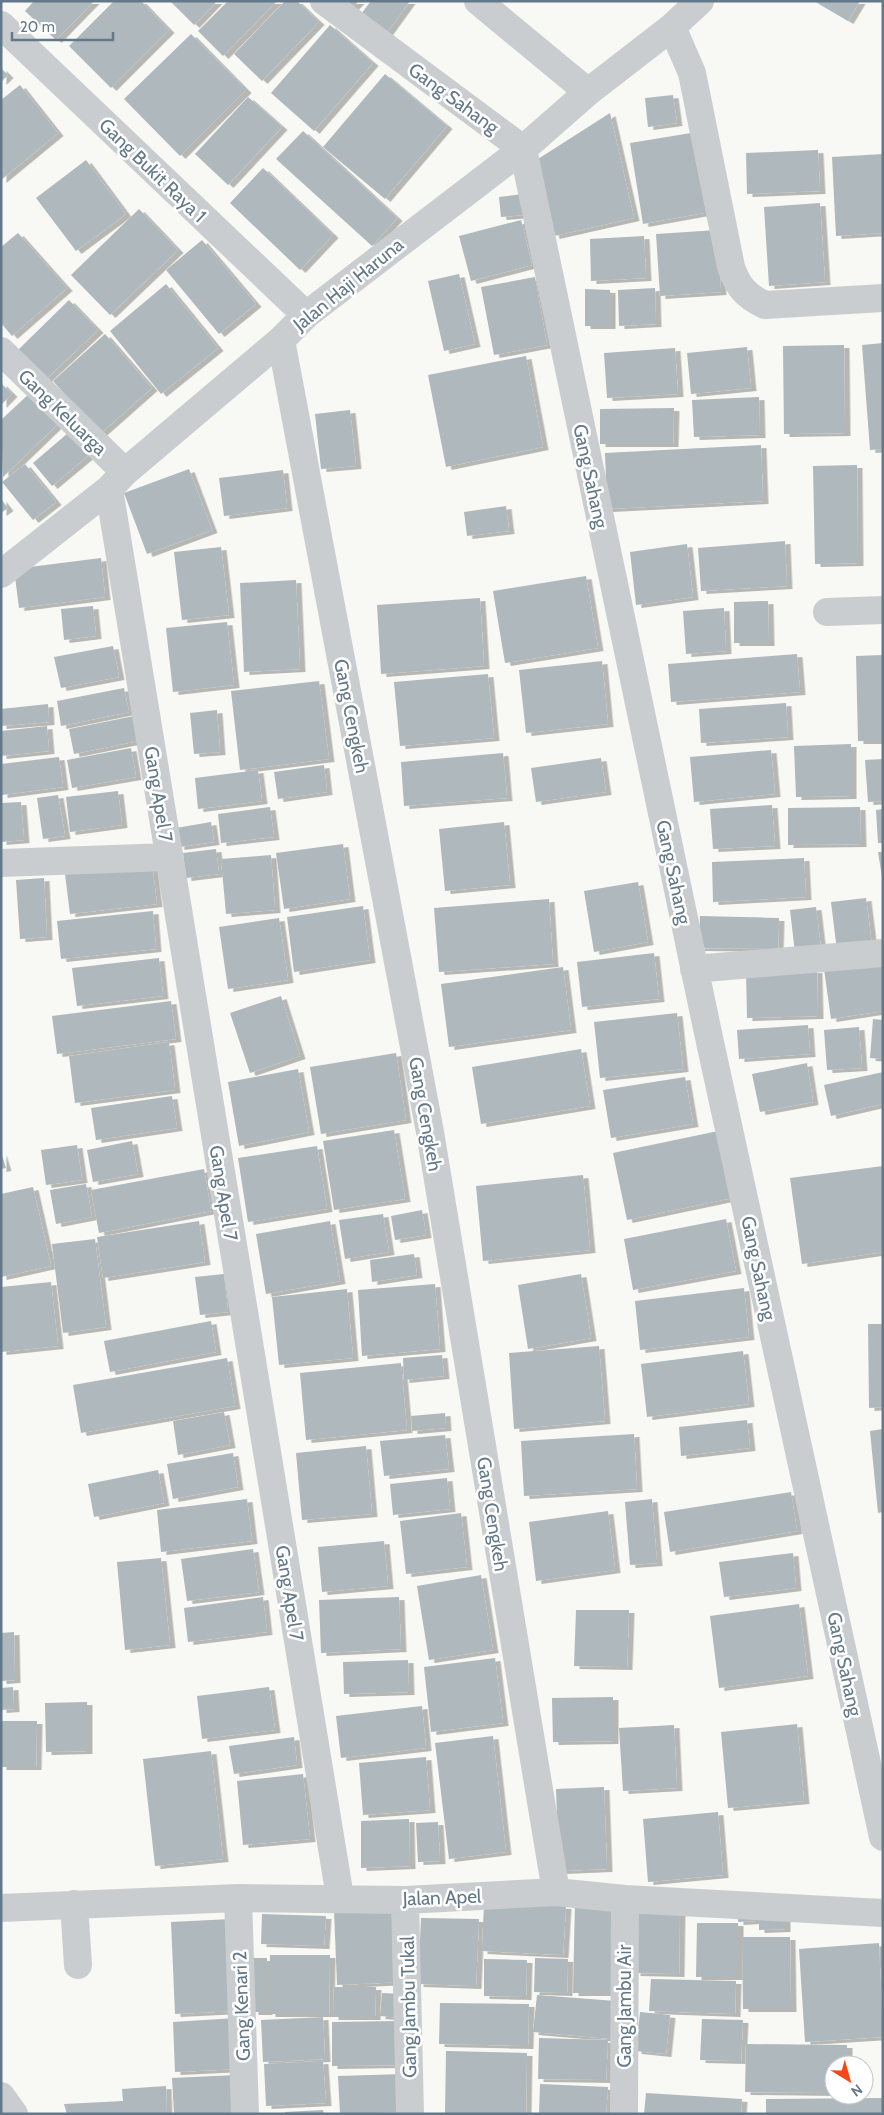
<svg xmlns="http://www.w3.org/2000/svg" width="884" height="2115" viewBox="0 0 884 2115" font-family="Cabin,sans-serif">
<defs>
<filter id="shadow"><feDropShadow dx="5.5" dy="3" stdDeviation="0" flood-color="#0004"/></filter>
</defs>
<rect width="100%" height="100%" fill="#f8f8f4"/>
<path fill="#aeb8bd" filter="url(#shadow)" d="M34 1H94L56 40 25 11Z
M114 1H141L169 30 111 88 69 46Z
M170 1H217L194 25Z
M228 1H277L223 56 198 31Z
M285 1H297L319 22 262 81 234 54Z
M333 1H359L346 14Z
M371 1H410L384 37 358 18Z
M814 1H860L848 21Z
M330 25 373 63 314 131 271 93Z
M191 34 246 90 180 156 124 99Z
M1 68 8 75 1 82Z
M385 74 447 126 385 199 323 147Z
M20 85 58 133 1 180V100Z
M673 95 677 123 648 127 645 98Z
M248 97 282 127 228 185 195 154Z
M610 113 634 218 554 236 538 159Z
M303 131 397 218 372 246 276 159Z
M697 132 709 212 643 224 630 143Z
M818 150 820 191 747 194 746 153Z
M883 154V233L836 236 832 157Z
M86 160 126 214 76 251 36 198Z
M263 168 333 235 300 270 230 203Z
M523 194 525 215 501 217 499 197Z
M820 203 825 282 769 286 764 207Z
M139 209 178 250 110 315 71 275Z
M521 220 532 265 471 281 459 236Z
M717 230 721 292 660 296 656 234Z
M18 233 67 288 12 336 1 323V247Z
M644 236 646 278 591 281 590 239Z
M202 240 256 304 219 334 166 270Z
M459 274 475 344 444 351 428 281Z
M535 277 547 345 494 355 481 287Z
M166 284 218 348 161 394 110 331Z
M655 288 656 324 619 326 618 290Z
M585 289 610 290V326H585Z
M69 300 98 330 46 379 18 350Z
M105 334 152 388 100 434 53 381Z
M883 343V449L870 450 862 345Z
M844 345 845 433 784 434 783 346Z
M747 347 751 388 691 394 687 353Z
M675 348 678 394 607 398 604 353Z
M526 356 543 447 446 467 428 375Z
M1 383 12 394 1 405Z
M31 392 60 422 3 477 1 420Z
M759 397 760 435 694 437 692 400Z
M674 408 673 444H600V409Z
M350 410 356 466 321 469 315 414Z
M68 433 88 456 52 486 33 463Z
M761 445 763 501 607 509 605 453Z
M25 464 56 502 33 520 2 482Z
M857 465 858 563 815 564 813 466Z
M189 469 212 530 147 554 124 493Z
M283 470 287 508 224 516 219 478Z
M1 499 8 508 1 513Z
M506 506 509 531 467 536 464 512Z
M785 541 787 586 701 591 698 548Z
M687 544 693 597 636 605 630 552Z
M221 547 229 615 182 620 174 552Z
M101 558 105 597 19 608 14 569Z
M586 576 598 648 505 663 493 591Z
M296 580 300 669 244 672 240 583Z
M480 598 484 666 381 674 377 605Z
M768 601 769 643H734V602Z
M93 606 96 636 64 640 61 609Z
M724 608 726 651 686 654 683 611Z
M227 622 234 685 173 692 166 628Z
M113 646 119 677 61 688 54 657Z
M797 654 800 692 671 702 668 664Z
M883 655V741H858L856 656Z
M602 661 608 724 526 733 519 670Z
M488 674 494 738 400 746 394 682Z
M319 681 329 759 240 770 231 691Z
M124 688 129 712 61 726 57 701Z
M786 703 788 737 701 743 699 709Z
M48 704 49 722 1 726V709Z
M217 710 220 752 194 754 190 713Z
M134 716 138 741 74 754 69 729Z
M47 726 49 751 1 756V731Z
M851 744V796L796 797 794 746Z
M131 748 136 777 72 788 67 760Z
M771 750 775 794 694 802 690 757Z
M503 753 507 798 404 806 401 762Z
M59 757 63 787 2 795 1 764Z
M601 758 606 792 536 802 531 768Z
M883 759V801L868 802 865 760Z
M324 765 327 792 278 799 274 772Z
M258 770 262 801 198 809 195 778Z
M118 791 122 825 70 832 66 797Z
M58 795 65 836 43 839 37 798Z
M21 802 24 840 1 842V803Z
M772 805 775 846 713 849 710 809Z
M270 807 274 837 221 843 218 814Z
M860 807 861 844 788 845V808Z
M883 809V843H878L876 810Z
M211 822 214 842 179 847 176 828Z
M504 822 510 885 445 891 439 829Z
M343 844 350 899 284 909 276 853Z
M216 849 219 874 186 878 183 853Z
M878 852H883V877H882Z
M271 855 275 910 226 914 221 859Z
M804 858 806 897 713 902 712 862Z
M152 864 157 904 70 914 65 874Z
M44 878 47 937 20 939 16 880Z
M638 882 648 942 594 952 584 891Z
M866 898 872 946 837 951 831 902Z
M549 899 553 964 439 972 434 908Z
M363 906 370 960 294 972 287 917Z
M816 907 821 949 795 953 790 910Z
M153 911 156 949 61 959 57 921Z
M700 916 779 918 778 949 699 948Z
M279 918 288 980 228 989 219 927Z
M654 953 659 999 582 1007 577 962Z
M159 958 163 996 77 1006 72 968Z
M883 960V1011L831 1019 824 969Z
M563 967 571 1030 449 1047 441 984Z
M817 970 818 1016 747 1018 746 972Z
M281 996 300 1056 250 1073 230 1013Z
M171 1001 176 1039 57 1054 52 1016Z
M677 1013 683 1069 600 1078 594 1022Z
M873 1019 883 1020V1059L870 1058Z
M808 1025 810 1054 739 1059 737 1030Z
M859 1027 862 1068 827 1070 824 1030Z
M169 1042 175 1090 75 1103 69 1056Z
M581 1049 590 1106 481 1124 472 1067Z
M396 1053 406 1120 321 1134 310 1067Z
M807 1063 813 1102 760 1112 752 1074Z
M298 1069 309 1132 239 1146 228 1082Z
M883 1072V1104L831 1116 824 1085Z
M685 1077 693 1124 611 1138 603 1090Z
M172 1096 177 1128 96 1140 91 1108Z
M394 1130 405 1199 334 1210 323 1141Z
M718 1131 732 1198 627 1220 613 1153Z
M132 1141 138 1174 93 1182 87 1150Z
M77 1145 82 1180 46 1185 41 1150Z
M317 1146 327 1209 248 1222 238 1158Z
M1 1152 6 1168 1 1169Z
M883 1166V1252L802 1264 790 1178Z
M204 1169 211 1211 99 1233 91 1190Z
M583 1175 590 1250 483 1261 476 1186Z
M86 1184 92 1217 56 1224 50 1190Z
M33 1187 51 1266 1 1277V1194Z
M422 1210 426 1235 395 1240 391 1216Z
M383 1214 389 1252 345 1259 339 1220Z
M726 1219 736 1271 633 1290 624 1239Z
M199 1221 205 1262 103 1278 97 1237Z
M330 1221 340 1281 266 1294 256 1234Z
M95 1239 106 1327 63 1333 52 1244Z
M414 1254 417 1275 372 1282 370 1260Z
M224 1274 228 1312 200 1315 195 1277Z
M581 1274 591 1338 528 1349 518 1285Z
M51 1282 58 1346 1 1352V1287Z
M435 1284 440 1349 362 1356 358 1290Z
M744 1288 749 1337 640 1350 635 1301Z
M347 1289 353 1358 279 1365 272 1297Z
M211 1321 216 1352 110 1372 104 1341Z
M868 1324H883V1407L869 1408Z
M599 1346 605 1421 514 1429 509 1353Z
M743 1351 749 1404 647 1417 641 1364Z
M442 1355 444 1376 404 1380 403 1358Z
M227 1358 235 1406 81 1433 73 1385Z
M401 1363 407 1430 306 1440 300 1373Z
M224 1412 230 1445 178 1455 173 1421Z
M445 1413 446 1428 412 1431 411 1416Z
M747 1420 750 1448 681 1456 679 1427Z
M883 1429V1512L878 1513 870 1431Z
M634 1434 637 1489 524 1496 521 1441Z
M445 1435 449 1469 384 1476 380 1441Z
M366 1446 372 1514 302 1520 296 1453Z
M233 1453 238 1487 173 1499 167 1464Z
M158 1470 164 1503 94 1517 88 1484Z
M447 1478 450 1509 393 1515 390 1484Z
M791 1492 797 1531 670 1552 664 1512Z
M247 1499 252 1541 161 1552 157 1510Z
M652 1499 657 1563 630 1565 625 1502Z
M608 1511 615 1570 536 1581 529 1522Z
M461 1513 467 1567 406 1574 400 1521Z
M384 1541 388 1586 322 1592 318 1547Z
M253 1549 259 1592 187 1601 181 1559Z
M793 1553 796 1588 724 1597 719 1562Z
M161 1558 170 1645 125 1650 117 1562Z
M481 1575 493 1650 429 1660 417 1586Z
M263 1597 267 1632 188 1642 184 1608Z
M399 1597 401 1649 321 1653 319 1600Z
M799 1604 808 1676 719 1688 710 1616Z
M576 1610H629L627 1667 574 1666Z
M14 1632 15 1680 1 1681V1633Z
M495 1658 503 1723 431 1732 424 1667Z
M408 1660 409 1692 344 1694 343 1662Z
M13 1687 14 1709 1 1710V1688Z
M269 1687 275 1730 202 1739 197 1696Z
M613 1697V1741L553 1742 552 1698Z
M87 1702V1751L46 1752 45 1703Z
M422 1706 426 1748 341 1758 336 1716Z
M1 1721H37L36 1767H1Z
M797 1724 804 1801 728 1808 721 1732Z
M674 1725 677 1788 623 1791 619 1728Z
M493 1736 506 1852 449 1859 435 1743Z
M294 1737 297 1765 234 1774 229 1746Z
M211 1751 223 1859 155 1866 143 1759Z
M426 1757 430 1810 363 1815 359 1763Z
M303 1774 310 1839 243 1845 237 1781Z
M604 1787 607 1869 559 1871 556 1789Z
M718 1812 723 1875 648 1882 643 1819Z
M409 1819 410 1866 361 1868V1821Z
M438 1822 440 1861 418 1862 416 1823Z
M575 1900H620L618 1993H573Z
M484 1903 566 1906 563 1955 482 1951Z
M400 1907 403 1982 337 1985 334 1910Z
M636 1908H680L679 1974 635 1973Z
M738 1909H755V1921L738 1922Z
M785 1909V1929L759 1930V1910Z
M262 1914 326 1916 324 1946 261 1944Z
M421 1918 479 1919 476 1986 418 1984Z
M231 1919 235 2011 175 2014 171 1922Z
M697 1923H738V1977H696Z
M742 1937H790L791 2009H743Z
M879 1943 883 2037 805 2042 799 1949Z
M270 1955H330L329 2014H270Z
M252 1958H267V2012H253Z
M535 1958 568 1959 567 1993 534 1992Z
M484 1959 527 1960 526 1997 484 1996Z
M651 1979 736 1981 735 2014 649 2011Z
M334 1987H376L375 2017H333Z
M382 1993 403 1994 402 2018 380 2016Z
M537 1995 616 2001 612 2039 533 2032Z
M440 2003 529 2004 528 2046 439 2044Z
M640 2012 670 2015 666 2054 636 2051Z
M323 2017 325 2059 263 2062 261 2020Z
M236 2018 238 2069 175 2072 173 2022Z
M702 2019 743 2020 741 2061 700 2060Z
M396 2021V2065L332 2066V2022Z
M539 2038 608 2040 606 2080 538 2079Z
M746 2044 847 2045V2065H834V2093L745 2092Z
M446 2051 527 2053 526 2114 445 2113Z
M323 2061 326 2103 266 2106 264 2064Z
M404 2074 406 2112 340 2114 338 2076Z
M237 2075 238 2114H174L172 2078Z
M540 2084 608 2087 606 2114H539Z
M166 2086 167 2114H67L64 2104 123 2101 122 2089Z
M646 2093 742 2099 741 2114H644Z
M883 2098V2114H766V2099Z
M323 2110 324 2114H285V2112Z"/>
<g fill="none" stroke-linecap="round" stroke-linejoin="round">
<path stroke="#cacdd0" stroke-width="28" d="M324 1 523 149 708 1033 883 1837
M478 1 588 92
M1 25 306 315
M672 27 692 73 731 267C738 287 746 296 765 305L883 298
M281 340 430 1132 556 1892
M1 351 125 472
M109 489 340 1897
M1 574 109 489 125 472 281 340 306 315 523 149 588 92 672 27 700 1
M827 612 883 610
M1 863 169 857
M694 969 883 953
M238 1898 245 2114
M405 1900 410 2114
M74 1904 78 1965
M1 1908 238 1898 405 1900 556 1892 625 1899 883 1913
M1 2096 14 2114
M624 2114 625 1899"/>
</g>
<g text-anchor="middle" stroke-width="5" stroke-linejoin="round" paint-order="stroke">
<g font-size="19" fill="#637888" stroke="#fff">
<text transform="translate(454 98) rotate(36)" y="7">Gang Sahang</text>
<text transform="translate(153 170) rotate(44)" y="7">Gang Bukit Raya 1</text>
<text transform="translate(348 284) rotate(-39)" y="7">Jalan Haji Haruna</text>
<text transform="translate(63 412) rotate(44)" y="7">Gang Keluarga</text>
<text transform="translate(591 476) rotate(78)" y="7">Gang Sahang</text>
<text transform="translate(352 716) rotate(79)" y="7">Gang Cengkeh</text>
<text transform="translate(159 794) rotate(81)" y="7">Gang Apel 7</text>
<text transform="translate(674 872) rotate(78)" y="7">Gang Sahang</text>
<text transform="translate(426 1114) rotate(80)" y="7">Gang Cengkeh</text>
<text transform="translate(224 1193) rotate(81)" y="7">Gang Apel 7</text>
<text transform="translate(759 1268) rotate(78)" y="7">Gang Sahang</text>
<text transform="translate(493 1514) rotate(81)" y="7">Gang Cengkeh</text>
<text transform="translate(290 1593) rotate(81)" y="7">Gang Apel 7</text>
<text transform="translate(845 1664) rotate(78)" y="7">Gang Sahang</text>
<text transform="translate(442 1897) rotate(-2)" y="7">Jalan Apel</text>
<text transform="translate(241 2006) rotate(-92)" y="7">Gang Kenari 2</text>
<text transform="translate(624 2006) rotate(-90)" y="7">Gang Jambu Air</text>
<text transform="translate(408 2007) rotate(-91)" y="7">Gang Jambu Tukal</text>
</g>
</g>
<rect width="884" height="2115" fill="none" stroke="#637888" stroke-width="5"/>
<g transform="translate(849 2080) rotate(143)"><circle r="24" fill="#ffffff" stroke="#c1c9cf"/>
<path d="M0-4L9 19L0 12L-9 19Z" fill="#f64816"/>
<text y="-8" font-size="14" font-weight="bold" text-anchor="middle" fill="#637888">N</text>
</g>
<path d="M12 32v8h101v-8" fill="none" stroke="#637888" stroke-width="2.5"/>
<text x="20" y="32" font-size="15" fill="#637888" stroke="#ffffff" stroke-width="4" paint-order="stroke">20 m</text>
</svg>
